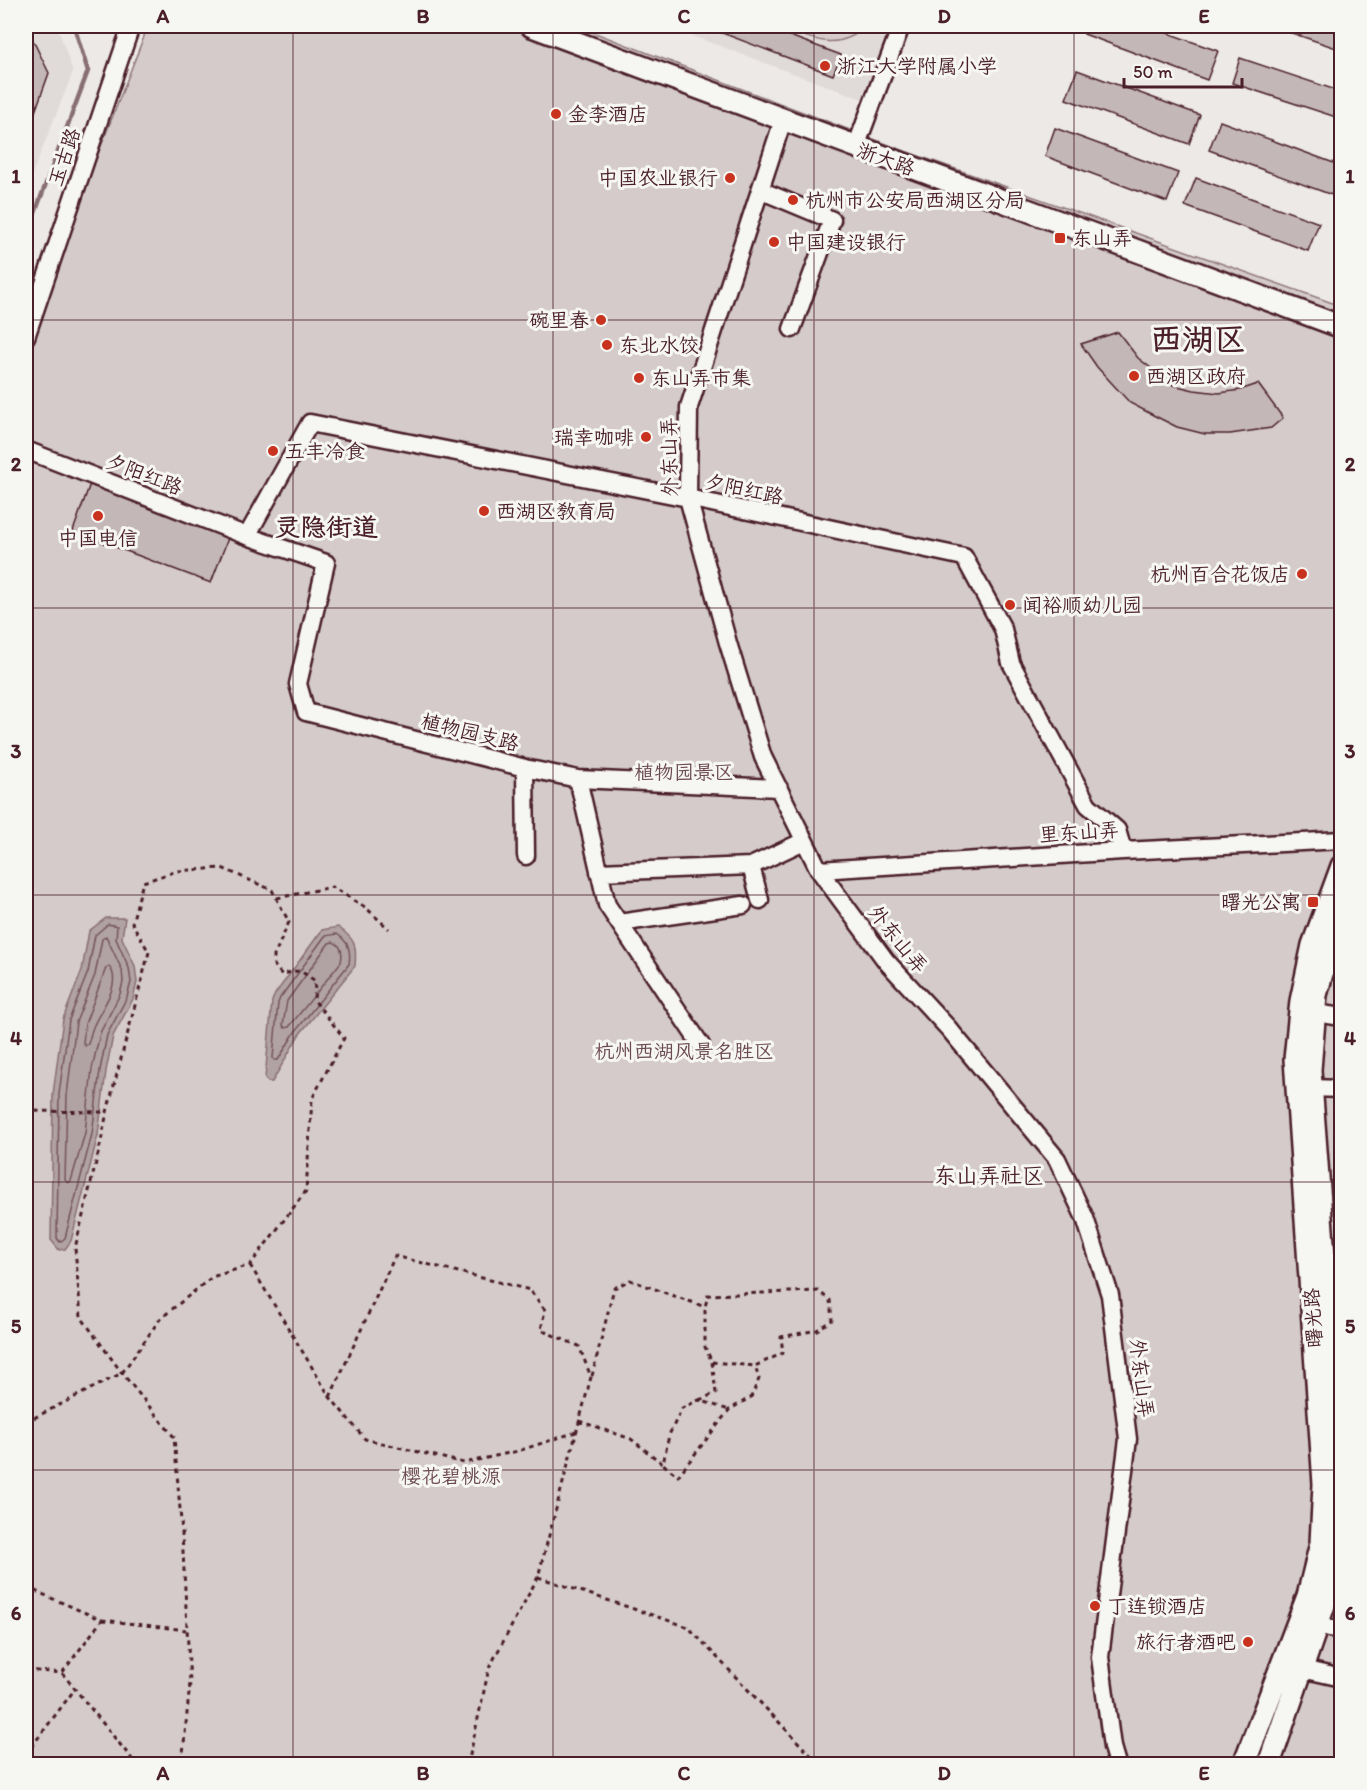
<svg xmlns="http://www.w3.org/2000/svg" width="1367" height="1790" viewBox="0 0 1367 1790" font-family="Itim,'LXGW WenKai TC',sans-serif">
<rect width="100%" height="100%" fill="#ece9e6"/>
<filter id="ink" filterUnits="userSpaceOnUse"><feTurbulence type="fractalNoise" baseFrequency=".0167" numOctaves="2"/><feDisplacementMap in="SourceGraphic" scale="12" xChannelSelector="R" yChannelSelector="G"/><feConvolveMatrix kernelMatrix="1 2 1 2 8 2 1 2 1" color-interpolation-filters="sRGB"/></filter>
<g filter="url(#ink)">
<path fill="#e0dad8" d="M26 26H57L73 72 26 189Z
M685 26H892L865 100 682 32Z"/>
<path fill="#d4cbca" stroke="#8f757a" stroke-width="1.5" d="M148 26H577L905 151 1341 306V1764H26V338Z
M777 26H817V27C834 30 850 25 867 26 835 54 812 38 777 26Z"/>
<path fill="#b1a2a3" stroke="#886e73" stroke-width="1.5" d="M106 918H125L122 938 135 966 137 982 133 999 113 1036 106 1071 98 1135 71 1241 65 1249 59 1250 51 1240 53 1094 63 1019 82 970 89 931Z
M338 927C355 939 357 945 355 966L299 1035 272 1082H268L265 1079 272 1001 275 994 322 930Z"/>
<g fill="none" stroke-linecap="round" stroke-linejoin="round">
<path stroke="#73535b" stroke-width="1.5" d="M108 924 117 926 116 939 129 968 131 982 127 997 107 1035 100 1070 92 1134 65 1238 60 1242 57 1238 59 1094 69 1020 88 972 95 935Z
M337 934C349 942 351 951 349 964L295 1032 278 1060H274L273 1058 278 1003 280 998 325 936Z
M106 936 122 970 123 982 120 994 100 1033 92 1069 85 1133 71 1181 68 1183 65 1180 67 1095 76 1022 95 975 102 939Z
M333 942C342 945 343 953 341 962L289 1027 285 1028 283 1025 287 1001 329 943Z
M109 966C123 984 101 1008 94 1025 91 1031 90 1038 88 1044L85 1046 83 1043 85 1024 106 968Z"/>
<path stroke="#886e73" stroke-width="4.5" d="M26 237 88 71 74 26"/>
</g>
<path fill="#c4b7b7" stroke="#4a1f2b" stroke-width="1.5" d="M26 26 49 73 26 137Z
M704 26H763L841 55 833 75Z
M1088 26H1148L1218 51 1207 80 1084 34Z
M1271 26H1342V50Z
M1240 58 1342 92V119L1232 83Z
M1077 70 1200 115 1189 144 1066 99Z
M1220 121 1342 166 1332 195 1209 150Z
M1055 128 1178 173 1167 202 1045 156Z
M1196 178 1319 223 1308 251 1185 206Z
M1118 332 1138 358 1173 385 1194 390 1219 393 1240 390 1258 384 1283 418 1271 428 1230 434H1205L1177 427 1155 416 1130 403 1097 367 1081 344Z
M91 481 230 533 211 583 73 531Z"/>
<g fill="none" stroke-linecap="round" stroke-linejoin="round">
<defs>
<path id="minor" d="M783 120 689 407 688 498 728 643 763 757 819 870 886 961 949 1029 1057 1159 1085 1218 1110 1295 1128 1439 1100 1657 1112 1747 1117 1764
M856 147 901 26
M760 190 832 220 792 329
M26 337 131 26
M26 450 247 536 326 563 298 684 306 712 525 768 578 779 779 788
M247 536 310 423 688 498 964 557 1003 629 1011 663 1088 805 1117 830 1123 851
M525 768 526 856
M578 779 607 905 701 1045
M751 866 760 900
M819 870 1123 851 1342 840
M599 872 751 866 804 841
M619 923 743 905
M1315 1013 1342 1017
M1311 1088 1342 1089
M1317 1626 1342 1630
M1302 1669 1342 1678"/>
<path id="major" d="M532 26 1342 327
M1244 1764 1308 1596 1321 1543 1324 1484 1295 1059 1301 1001 1313 945 1342 866
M1269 1764 1325 1602 1338 1546 1341 1482 1310 1070 1316 995 1329 949 1342 918"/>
</defs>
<use href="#minor" stroke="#4a1f2b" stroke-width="21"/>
<use href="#major" stroke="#4a1f2b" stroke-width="26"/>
<path stroke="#4a1f2b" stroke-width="3" stroke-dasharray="4.5 4.5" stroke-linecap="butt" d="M277 898 332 887 365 907 389 929
M26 1111 107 1112
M250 1265 330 1397 365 1439 464 1463 518 1451 576 1432
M712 1362 755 1366
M592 1376 614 1288 630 1280 705 1307
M330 1397 395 1256 530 1290 545 1310 541 1330 579 1346 591 1377 538 1577 489 1668 468 1764
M699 1400 716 1393 712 1362 705 1347V1307L708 1295 818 1291 830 1300 832 1320 817 1330 781 1337 783 1353 755 1366 759 1379 751 1397 729 1410 678 1476 663 1464 669 1435 682 1408 699 1400 729 1410
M579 1421 631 1439 663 1464
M26 1422 122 1373 160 1319 212 1277 250 1265 306 1191 312 1099 344 1038 314 1000 315 981C301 971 300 968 282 975L274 965V956L289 922 272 890 222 868 177 871 143 882 132 923 149 952 107 1112 100 1146 75 1248 81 1317 122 1373 174 1437 182 1533 190 1683 182 1764
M538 1577 688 1627 819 1764
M26 1587 102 1620 62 1673
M102 1620 186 1630
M26 1670 62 1673 136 1764
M26 1754 75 1689"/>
<use href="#minor" stroke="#f6f6f2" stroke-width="16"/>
<use href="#major" stroke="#f6f6f2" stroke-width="21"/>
</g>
</g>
<path fill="none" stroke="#4a1f2b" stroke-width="1.5" stroke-opacity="0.55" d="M293 26V1764M553 26V1764M814 26V1764M1074 26V1764M26 320H1342M26 608H1342M26 895H1342M26 1182H1342M26 1470H1342"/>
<g fill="#c8321e" stroke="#f6f6f2" stroke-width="2">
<circle cx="825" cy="66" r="6"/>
<circle cx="556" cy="114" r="6"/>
<circle cx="730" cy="178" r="6"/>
<circle cx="793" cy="200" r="6"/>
<rect x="1054" y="232" width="12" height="12" rx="3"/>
<circle cx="774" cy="242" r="6"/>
<circle cx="601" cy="320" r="6"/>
<circle cx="607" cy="345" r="6"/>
<circle cx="1134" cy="376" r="6"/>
<circle cx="639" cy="378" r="6"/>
<circle cx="646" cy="437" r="6"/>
<circle cx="273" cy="451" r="6"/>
<circle cx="484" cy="511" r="6"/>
<circle cx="98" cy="516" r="6"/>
<circle cx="1302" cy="574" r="6"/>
<circle cx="1010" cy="605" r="6"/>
<rect x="1307" y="896" width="12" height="12" rx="3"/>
<circle cx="1095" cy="1606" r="6"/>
<circle cx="1248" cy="1642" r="6"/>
</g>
<g text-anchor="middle" stroke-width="6" stroke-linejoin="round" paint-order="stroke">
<g font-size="20" fill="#4a1f2b" stroke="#f6f6f2" text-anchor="start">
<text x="837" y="73">浙江大学附属小学</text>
<text x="568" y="121">金李酒店</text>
<text x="718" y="185" text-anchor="end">中国农业银行</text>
<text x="805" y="207">杭州市公安局西湖区分局</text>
<text x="1072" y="245">东山弄</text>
<text x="786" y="249">中国建设银行</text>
<text x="589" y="327" text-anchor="end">碗里春</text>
<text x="619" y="352">东北水饺</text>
<text x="1146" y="383">西湖区政府</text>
<text x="651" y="385">东山弄市集</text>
<text x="634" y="444" text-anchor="end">瑞幸咖啡</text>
<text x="285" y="458">五丰冷食</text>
<text x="496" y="518">西湖区教育局</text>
<text x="98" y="545" text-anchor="middle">中国电信</text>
<text x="1290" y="581" text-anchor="end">杭州百合花饭店</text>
<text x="1022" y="612">闻裕顺幼儿园</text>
<text x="1301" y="909" text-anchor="end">曙光公寓</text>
<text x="1107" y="1613">丁连锁酒店</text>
<text x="1236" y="1649" text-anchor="end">旅行者酒吧</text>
</g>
<g font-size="20" fill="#4a1f2b" stroke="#f6f6f2">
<text transform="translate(64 157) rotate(-71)" y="7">玉古路</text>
<text transform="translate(886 159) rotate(20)" y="7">浙大路</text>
<text transform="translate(669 457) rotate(-91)" y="7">外东山弄</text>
<text transform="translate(144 474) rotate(21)" y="7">夕阳红路</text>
<text transform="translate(744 489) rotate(12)" y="7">夕阳红路</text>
<text transform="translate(470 732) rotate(14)" y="7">植物园支路</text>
<text transform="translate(1079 832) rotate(-4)" y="7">里东山弄</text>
<text transform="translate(898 939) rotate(51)" y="7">外东山弄</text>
<text transform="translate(1313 1318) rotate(-94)" y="7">曙光路</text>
<text transform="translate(1142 1378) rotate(83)" y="7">外东山弄</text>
</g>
<g font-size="20" fill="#6c4a53" stroke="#f6f6f2">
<text x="684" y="779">植物园景区</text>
<text x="684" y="1058">杭州西湖风景名胜区</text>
<text x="451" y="1483">樱花碧桃源</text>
</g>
<g font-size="22" fill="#4a1f2b" stroke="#f6f6f2">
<text x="989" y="1183">东山弄社区</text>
</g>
<g font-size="26" font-weight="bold" fill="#4a1f2b" stroke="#f6f6f2">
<text x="326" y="536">灵隐街道</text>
</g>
<g font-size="32" font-weight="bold" fill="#4a1f2b" stroke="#f6f6f2">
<text x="1198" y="350">西湖区</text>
</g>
</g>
<rect width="1367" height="1790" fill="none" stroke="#f6f6f2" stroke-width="66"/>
<path d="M1124 78v9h118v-9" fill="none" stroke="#4a1f2b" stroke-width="3"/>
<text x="1133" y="78" font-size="18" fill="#4a1f2b" stroke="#f6f6f2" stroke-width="4.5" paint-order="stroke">50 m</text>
<rect x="33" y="33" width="1301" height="1724" fill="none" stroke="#4a1f2b" stroke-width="2"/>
<g font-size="20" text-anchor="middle" font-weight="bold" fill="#4a1f2b">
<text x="163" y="23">A</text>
<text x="423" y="23">B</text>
<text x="684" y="23">C</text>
<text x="944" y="23">D</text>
<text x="1204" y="23">E</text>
<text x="16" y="183">1</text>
<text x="1350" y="183">1</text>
<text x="16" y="471">2</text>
<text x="1350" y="471">2</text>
<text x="16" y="758">3</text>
<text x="1350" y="758">3</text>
<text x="16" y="1045">4</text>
<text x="1350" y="1045">4</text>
<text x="16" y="1333">5</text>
<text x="1350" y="1333">5</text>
<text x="16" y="1620">6</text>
<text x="1350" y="1620">6</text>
<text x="163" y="1780">A</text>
<text x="423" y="1780">B</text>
<text x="684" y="1780">C</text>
<text x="944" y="1780">D</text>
<text x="1204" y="1780">E</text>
</g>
</svg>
